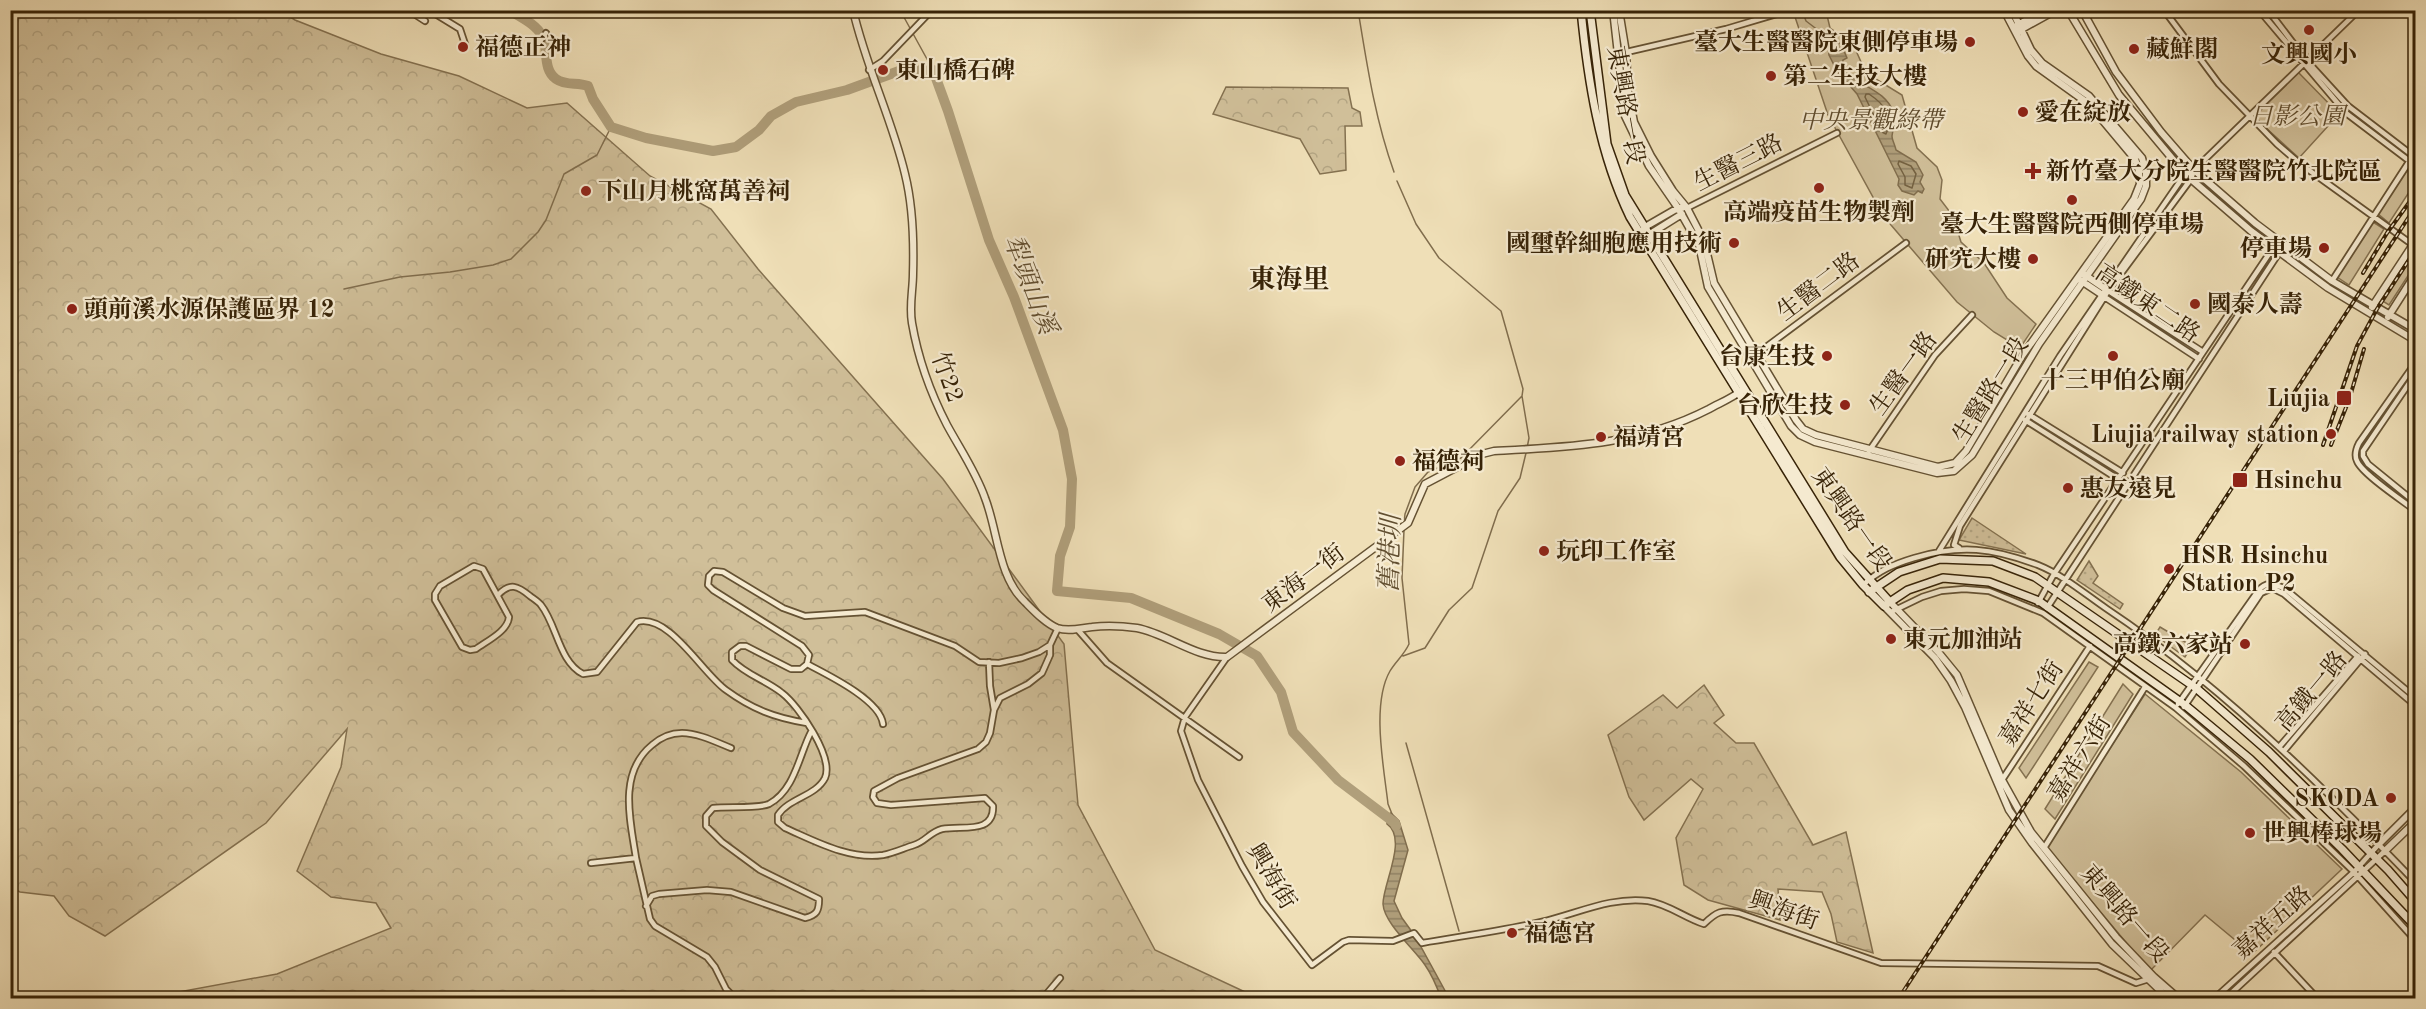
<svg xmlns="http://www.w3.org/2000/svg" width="2426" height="1009" viewBox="0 0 2426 1009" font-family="'Old Standard TT','Noto Serif TC',serif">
<defs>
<pattern id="grass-dots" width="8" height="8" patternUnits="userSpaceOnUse" patternTransform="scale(1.5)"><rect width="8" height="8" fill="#d0bf99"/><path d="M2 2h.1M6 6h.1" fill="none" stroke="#b3a482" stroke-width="1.8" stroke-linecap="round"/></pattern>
<pattern id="forest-crowns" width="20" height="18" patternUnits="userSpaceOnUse" patternTransform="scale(1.5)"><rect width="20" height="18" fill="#d0bf99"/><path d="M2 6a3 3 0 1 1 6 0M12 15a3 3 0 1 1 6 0" fill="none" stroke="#b3a482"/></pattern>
<pattern id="water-rules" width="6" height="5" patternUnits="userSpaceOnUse" patternTransform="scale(1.5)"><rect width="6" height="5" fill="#b09f7b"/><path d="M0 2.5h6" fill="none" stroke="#908163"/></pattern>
</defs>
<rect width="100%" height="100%" fill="#efdfb7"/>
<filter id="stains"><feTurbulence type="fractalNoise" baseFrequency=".00333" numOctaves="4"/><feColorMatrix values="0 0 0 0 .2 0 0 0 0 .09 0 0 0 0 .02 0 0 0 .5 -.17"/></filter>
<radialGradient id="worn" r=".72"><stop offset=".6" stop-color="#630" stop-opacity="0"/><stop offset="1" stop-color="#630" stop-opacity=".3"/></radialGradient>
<path fill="url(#grass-dots)" stroke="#847150" stroke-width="1.5" d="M1972 518 2026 554 1959 540Z
M2089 561 2098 576 2093 583 2123 604 2120 609 2077 580Z
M2160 627 2192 646 2185 657 2155 635Z"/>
<path fill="url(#forest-crowns)" stroke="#847150" stroke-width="1.5" d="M10 11H281L295 20 381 54 459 76 527 108 567 103 650 176 711 209 758 269 943 479 1064 644 1078 805 1155 950 1258 998H175L173 993 277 974 391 928 376 903 331 897 297 871 341 767 347 729 266 823 105 936 69 916 54 896 20 892 11 887Z
M1226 87 1348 88 1352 108 1360 112 1362 126H1345L1346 170 1320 174 1300 139 1213 114Z
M1704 685 1724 715 1714 723 1736 743H1754L1813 845 1846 832 1873 953 1837 942 1831 914 1822 892 1778 889 1780 920 1708 900 1684 885 1676 838 1703 789 1691 779 1644 820 1629 797 1608 735 1663 695 1677 708Z"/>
<path fill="#d0bf99" stroke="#847150" stroke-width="1.5" d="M1793 11H1826L1830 28 1853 44 1866 73 1902 95 1917 148 1937 167 1942 180 1940 199 1953 216 1961 242 1984 263 2007 298 2036 324 2020 348 1994 332 1957 302 1891 225 1879 208 1828 115Z
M2298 72 2339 114 2299 158 2254 117Z
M2410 166 2415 170V183L2389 223 2377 213Z
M2373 222 2384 229 2349 285 2337 277Z
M2412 251 2415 253V265L2389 305 2381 300Z
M2089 662 2098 667 2026 778 2019 768Z
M2123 684 2133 694 2055 819 2045 809Z
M2145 694 2241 772 2342 869 2252 954 2205 915 2150 971 2046 847Z"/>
<path fill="url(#water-rules)" stroke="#806d4d" stroke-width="1.5" d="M1827 37 1841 44 1847 58 1843 60 1842 67C1856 87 1884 87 1894 113 1897 122 1893 127 1892 136 1892 140 1895 145 1896 150L1916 162 1923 175 1920 182 1924 189 1922 193 1918 191 1914 195 1902 191 1898 185 1899 179 1857 94 1837 71 1829 55Z
M1391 813 1399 821 1408 850 1394 901 1402 918 1415 936 1449 998H1441C1437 987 1432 975 1425 965 1414 949 1384 923 1383 904 1383 883 1408 839 1387 824V815Z"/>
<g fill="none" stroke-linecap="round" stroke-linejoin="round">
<path stroke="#746141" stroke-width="1.5" d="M1866 94H1869C1884 104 1894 116 1886 134L1882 132 1865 97Z
M1899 161 1911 166 1916 174 1912 188 1905 185V177L1898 164Z"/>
<path stroke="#806d4d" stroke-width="1.5" d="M900 10 933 70
M1358 10C1367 65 1375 119 1394 172
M1802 10 1806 21 1827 37
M1397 181 1416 224 1439 258 1501 311 1523 389 1522 396 1461 458 1428 472 1415 487 1405 514 1404 523
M344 289 400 277 450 272 493 265 511 259 538 232 546 220 564 174 597 155 611 127
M1522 396 1529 438 1527 448
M1403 656 1425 648 1449 610 1472 588 1498 511 1520 478 1526 453
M1406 743 1459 931
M1392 814 1388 804C1384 768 1371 704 1390 671 1396 661 1404 655 1409 644L1402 578 1404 530"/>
<path stroke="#b09f7b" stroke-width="10" d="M509 10C520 17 536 24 542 36 549 49 542 69 556 79 566 86 577 82 588 86L593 99 611 127 646 138 713 151 736 147 759 130 771 116 796 102 847 90 899 71 933 70 948 111 989 240 1014 297 1063 430 1072 479 1070 527 1060 556 1057 591 1131 598 1219 634 1257 656 1281 692 1293 732 1338 780 1395 823 1396 826"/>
<defs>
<path id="minor" d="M408 10 425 21
M429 10 460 29 465 44
M2164 10 2219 84 2277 144 2299 163 2413 245
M2259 10 2346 113 2416 166
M2268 10 2306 60 2348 106 2416 158
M539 43 546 33
M1618 54 1726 29 1790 10
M869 70 883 61 932 10
M1687 208 1837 133
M2332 281 2416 151
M2107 290 2203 352
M2103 296 2199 359
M1754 356 1906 243
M2416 362 2359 443C2356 449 2354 455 2357 461 2362 474 2403 501 2416 511
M2416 373 2363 451V456L2368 464 2416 503
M2028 414 2123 473
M2025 420 2118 479
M1869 451 1935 355 1972 315
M1959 548 1954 545 1960 526 2108 291 2191 179 2194 170
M1939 551 2060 356 2185 174 2194 170 2359 10
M474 566 483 569 509 617C508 631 487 641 476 649L470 650 462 647 435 600V594L440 586Z
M1863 585C1878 571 1894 564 1914 558 1961 544 1992 548 2038 565 2063 575 2085 594 2107 609 2188 663 2260 727 2330 796 2359 825 2388 853 2416 883
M498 595C510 582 518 586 530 596 534 599 539 602 541 605 557 625 559 662 583 674L597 672 637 622C669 613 702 673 726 690 752 709 775 718 807 723
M2038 603 2054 574 2275 245
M2047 608 2284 245
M1891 612 1922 597 1941 591 1964 589 1989 591 2043 613 2176 708 2244 766 2354 872 2416 941
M1078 630 1107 663 1239 757
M1050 645 1039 652 1022 658 999 663 979 662 955 646 865 612 805 616 783 608 723 572 714 571 709 576 708 585 713 590 802 646 809 655 807 664 801 669H791L746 646H740L732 652V660C746 675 766 680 782 693 799 706 834 757 825 778 816 796 789 798 778 815V822L785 828C815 841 849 860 883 855 894 853 904 848 914 845 925 842 930 832 942 829 962 825 994 835 993 806L985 798 891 805 877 803 873 797 874 791 898 778 978 749 986 742 990 733 994 710 1000 698 1028 684 1042 673 1050 655V645L1058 628
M1227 657 1185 717 1181 731 1198 780 1242 866 1263 902 1312 965 1343 942 1349 940 1393 941 1414 933 1422 943C1462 936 1501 931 1541 922 1576 914 1612 896 1648 901 1668 904 1685 918 1704 924 1716 912 1722 909 1739 913L1881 963 2098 966 2136 983 2152 978
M989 662 990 686 994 710
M807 664C828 675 880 700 883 724
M2178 704 2258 591C2266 581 2273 584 2284 588L2416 698
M2184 707 2261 593 2272 588 2284 594 2416 706
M2280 746 2358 656
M2284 751 2365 654
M2002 780 2090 646
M2044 848 2145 687
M636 858C630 819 618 773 652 745 660 738 671 733 682 733 698 733 716 742 731 748
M591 863 636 858 650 919 655 926 707 957 715 967 726 989 735 998
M646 906 652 896 659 894 707 890 731 892 805 918C817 915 819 911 819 899L760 870 722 842 706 826V816L713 808C726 806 758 809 769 804 795 790 799 755 811 732
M2274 952 2317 998
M932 998H971
M1043 998 1060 978
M2215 998 2354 872 2379 844
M2226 998 2386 850"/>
<path id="tertiary" d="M853 10C866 67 892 119 905 174 913 206 914 241 913 274 913 290 909 306 912 323 918 358 931 394 947 425 960 449 976 472 985 498 998 531 998 577 1025 602 1034 611 1045 623 1057 628 1069 632 1081 628 1092 627 1107 625 1123 626 1137 628 1168 634 1195 658 1227 657L1408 523 1425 484 1482 454 1494 451C1571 447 1639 445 1709 409 1720 403 1732 398 1741 391
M1613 10 1625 116 1649 166 1678 208 1699 245 1708 287 1791 426 1800 435 1815 442 1937 473 1954 471 1972 455 2039 344 2141 199 2146 186V173L2142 158 2089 96 2042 63 2031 50 2012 10
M1619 10 1626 53 1628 91 1634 122 1651 156 1673 191 1687 208 1704 241 1714 283 1796 420 1803 429 1816 435 1938 467 1955 463 1966 451 2022 356 2134 199 2140 184 2139 171 2135 159 2089 104 2036 66 2028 56 2004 10
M2068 10 2119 95 2185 174 2251 231 2328 288 2416 341
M2082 10 2116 72 2161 132 2194 170 2255 223 2332 281 2416 330
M2016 26 2044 10
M2018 31 2056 10
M1643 231 1645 227 1678 208H1682
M1644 234H1650L1682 214
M2082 273 2104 288
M2080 280 2101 294
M2372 307 2416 240
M2388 317 2416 273
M1890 602 1939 653 1957 675 2002 780 2031 832 2116 937 2154 977 2178 998
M1884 606 1935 658 1951 681 1965 707 2009 810 2032 843 2112 944 2168 998
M2379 844 2416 807
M2386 850 2416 821"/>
<path id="secondary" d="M1581 10C1588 81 1599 153 1630 217L1840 557 1863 585 1884 606 1908 590 1943 578 1989 582 2039 601 2185 705 2250 759 2342 849 2416 927
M1590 10 1607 144 1625 195 1845 552 1890 602
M1869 592 1899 572 1940 559 1993 561 2035 577 2196 688 2269 752 2388 870 2416 902"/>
</defs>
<use href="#minor" stroke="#655233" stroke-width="8"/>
<use href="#tertiary" stroke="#655233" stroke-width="9"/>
<use href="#secondary" stroke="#372307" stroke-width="10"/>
<use href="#minor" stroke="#f5ead0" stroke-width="4.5"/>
<use href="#tertiary" stroke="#f5ead0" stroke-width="6"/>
<use href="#secondary" stroke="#f5ead0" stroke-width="7"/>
<defs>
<path id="rail" d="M2363 273 2387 233 2416 193
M2323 445 2357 346 2377 309 2416 249
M2331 445 2349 400 2364 349
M1899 998 2416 206"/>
</defs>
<use href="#rail" stroke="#372307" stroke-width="4"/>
<use href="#rail" stroke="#f5ead0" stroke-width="1.5" stroke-dasharray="4.5" stroke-linecap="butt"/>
</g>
<g fill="#8f2418" stroke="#f5ead0" stroke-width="2">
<circle cx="2309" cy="30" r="6"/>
<circle cx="1970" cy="42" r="6"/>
<circle cx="463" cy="47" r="6"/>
<circle cx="2134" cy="49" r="6"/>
<circle cx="883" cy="70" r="6"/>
<circle cx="1771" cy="76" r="6"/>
<circle cx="2023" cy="112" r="6"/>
<path d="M2030 162h6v6h6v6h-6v6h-6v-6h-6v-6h6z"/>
<circle cx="1819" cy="188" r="6"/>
<circle cx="586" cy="191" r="6"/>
<circle cx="2072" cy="200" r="6"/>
<circle cx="1734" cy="243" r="6"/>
<circle cx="2324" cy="248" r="6"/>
<circle cx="2033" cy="259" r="6"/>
<circle cx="2195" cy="304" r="6"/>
<circle cx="72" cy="309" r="6"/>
<circle cx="1827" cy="356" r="6"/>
<circle cx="2113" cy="356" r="6"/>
<rect x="2336" y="390" width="16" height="16" rx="3"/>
<circle cx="1845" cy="405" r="6"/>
<circle cx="2331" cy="434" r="6"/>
<circle cx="1601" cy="437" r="6"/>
<circle cx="1400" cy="461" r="6"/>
<rect x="2232" y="472" width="16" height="16" rx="3"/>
<circle cx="2068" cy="488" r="6"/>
<circle cx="1544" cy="551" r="6"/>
<circle cx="2169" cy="569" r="6"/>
<circle cx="1891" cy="639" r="6"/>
<circle cx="2245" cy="644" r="6"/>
<circle cx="2391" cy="798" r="6"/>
<circle cx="2250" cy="833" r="6"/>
<circle cx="1512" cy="933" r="6"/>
</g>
<g text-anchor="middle" stroke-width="4.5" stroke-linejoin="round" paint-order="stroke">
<g font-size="24" font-weight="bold" fill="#372307" stroke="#f5ead0" text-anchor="start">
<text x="1958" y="50" text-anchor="end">臺大生醫醫院東側停車場</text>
<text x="475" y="55">福德正神</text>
<text x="2146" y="57">藏鮮閣</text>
<text x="2309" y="62" text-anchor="middle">文興國小</text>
<text x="895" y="78">東山橋石碑</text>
<text x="1783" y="84">第二生技大樓</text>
<text x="2035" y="120">愛在綻放</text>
<text x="2046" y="179">新竹臺大分院生醫醫院竹北院區</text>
<text x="598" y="199">下山月桃窩萬善祠</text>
<text x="1819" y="220" text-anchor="middle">高端疫苗生物製劑</text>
<text x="2072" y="232" text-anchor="middle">臺大生醫醫院西側停車場</text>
<text x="1722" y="251" text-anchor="end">國璽幹細胞應用技術</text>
<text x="2312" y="256" text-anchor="end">停車場</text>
<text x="2021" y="267" text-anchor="end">研究大樓</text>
<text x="2207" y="312">國泰人壽</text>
<text x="84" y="317">頭前溪水源保護區界 12</text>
<text x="1815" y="364" text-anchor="end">台康生技</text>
<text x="2113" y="388" text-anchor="middle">十三甲伯公廟</text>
<text x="2330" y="406" text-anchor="end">Liujia</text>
<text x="1833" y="413" text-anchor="end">台欣生技</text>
<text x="2319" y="442" text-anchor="end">Liujia railway station</text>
<text x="1613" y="445">福靖宮</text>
<text x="1412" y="469">福德祠</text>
<text x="2254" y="488">Hsinchu</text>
<text x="2080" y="496">惠友遠見</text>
<text x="1556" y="559">玩印工作室</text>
<text x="2181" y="563">HSR Hsinchu<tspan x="2181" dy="28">Station P2</tspan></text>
<text x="1903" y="647">東元加油站</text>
<text x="2233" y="652" text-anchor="end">高鐵六家站</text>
<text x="2379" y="806" text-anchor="end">SKODA</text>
<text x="2262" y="841">世興棒球場</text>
<text x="1524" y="941">福德宮</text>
</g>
<g font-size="24" fill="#372307" stroke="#f5ead0">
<text transform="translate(1626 105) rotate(80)" y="8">東興路一段</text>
<text transform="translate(1738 162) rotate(-27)" y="8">生醫三路</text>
<text transform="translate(1818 286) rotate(-37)" y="8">生醫二路</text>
<text transform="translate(2148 303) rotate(34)" y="8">高鐵東二路</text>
<text transform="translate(1903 373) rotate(-54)" y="8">生醫一路</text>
<text transform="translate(948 377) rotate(70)" y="8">竹22</text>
<text transform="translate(1990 390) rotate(-58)" y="8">生醫路一段</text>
<text transform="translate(1852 519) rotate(55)" y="8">東興路一段</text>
<text transform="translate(1303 578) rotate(-37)" y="8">東海一街</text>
<text transform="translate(2311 691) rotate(-50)" y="8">高鐵一路</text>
<text transform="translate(2031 703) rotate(-57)" y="8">嘉祥七街</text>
<text transform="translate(2079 758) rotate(-58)" y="8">嘉祥六街</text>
<text transform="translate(1272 876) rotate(59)" y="8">興海街</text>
<text transform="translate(1784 910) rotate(19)" y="8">興海街</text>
<text transform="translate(2125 913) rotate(49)" y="8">東興路一段</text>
<text transform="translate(2272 922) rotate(-42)" y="8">嘉祥五路</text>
</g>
<g font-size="24" font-style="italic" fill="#5d4a2c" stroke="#f5ead0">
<text x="2297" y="124">日影公園</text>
<text x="1871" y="128">中央景觀綠帶</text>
</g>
<g font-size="26" font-style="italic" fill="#614e30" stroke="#f5ead0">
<text transform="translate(1031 284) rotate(69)" y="9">犁頭山溪</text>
<text transform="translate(1389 554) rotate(-88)" y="9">舊港圳</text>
</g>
<g font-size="27" font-weight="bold" fill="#372307" stroke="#f5ead0">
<text x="1289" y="288">東海里</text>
</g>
</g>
<rect width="2426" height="1009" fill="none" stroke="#efdfb7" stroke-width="36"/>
<rect x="12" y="12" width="2402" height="985" fill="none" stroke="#372307" stroke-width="3"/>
<rect x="18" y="18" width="2390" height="973" fill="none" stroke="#372307" stroke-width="1.5"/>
<rect width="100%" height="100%" filter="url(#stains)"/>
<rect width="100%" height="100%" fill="url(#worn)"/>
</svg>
